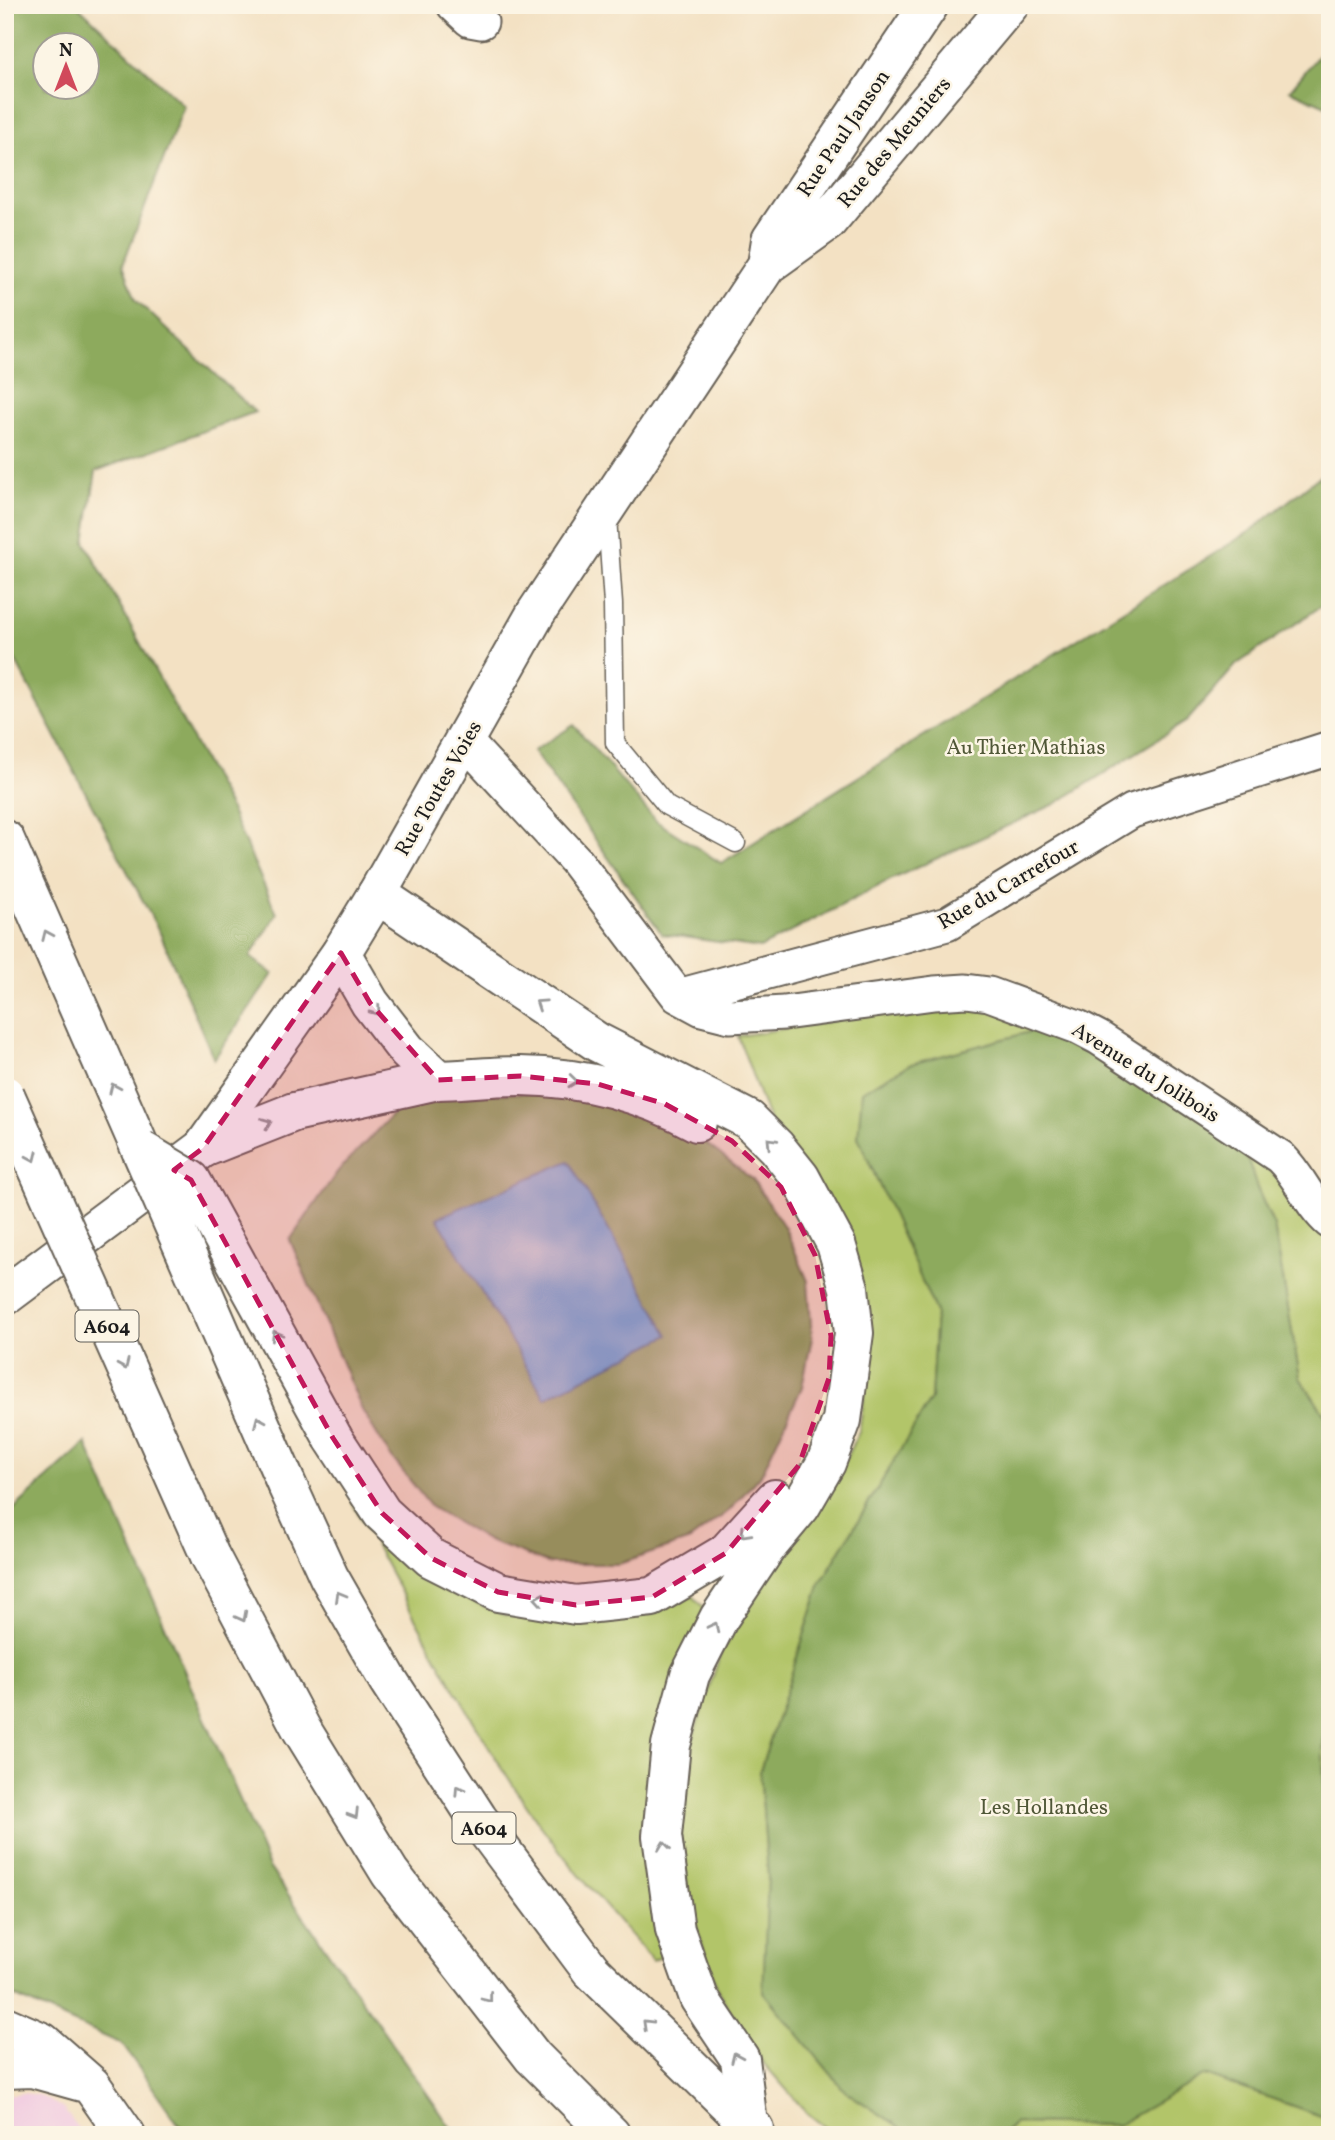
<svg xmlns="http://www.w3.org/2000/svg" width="1335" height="2140" viewBox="0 0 1335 2140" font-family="Vollkorn,serif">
<rect width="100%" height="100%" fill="#fcf5e5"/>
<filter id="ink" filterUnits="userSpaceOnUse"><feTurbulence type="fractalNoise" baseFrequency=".0143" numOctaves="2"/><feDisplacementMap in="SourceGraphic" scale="14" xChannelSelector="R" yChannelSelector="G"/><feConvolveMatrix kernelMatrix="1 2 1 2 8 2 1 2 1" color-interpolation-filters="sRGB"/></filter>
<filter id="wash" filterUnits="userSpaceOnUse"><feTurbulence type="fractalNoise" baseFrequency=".00686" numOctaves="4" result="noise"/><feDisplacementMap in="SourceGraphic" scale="28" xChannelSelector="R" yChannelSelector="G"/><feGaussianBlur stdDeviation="1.57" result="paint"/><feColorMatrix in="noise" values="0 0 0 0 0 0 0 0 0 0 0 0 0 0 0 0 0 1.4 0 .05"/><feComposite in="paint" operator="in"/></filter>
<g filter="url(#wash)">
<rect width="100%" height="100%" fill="#f3e1c3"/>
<path fill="#f2cfe1" d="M23 2093 39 2095 63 2108 83 2135H5V2095Z"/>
<path fill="#b2c569" stroke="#677042" stroke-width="2" d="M987 1006 1048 1027 911 1064 858 1137 936 1312 931 1399 821 1583 760 1771 768 1875 845 2091 912 2135H835L806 2112 758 2057 718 1991 690 1909 679 1827 690 1746 721 1652 769 1577 826 1497 859 1432 866 1385 868 1348 765 1110 738 1036 920 1007Z
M1243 1144 1285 1185 1312 1226 1330 1239V1422L1300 1378 1274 1226 1257 1188Z
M352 1502 420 1572 472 1601 505 1615 571 1624 612 1622 654 1613 693 1596 709 1613 693 1637 665 1955 653 1961C604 1905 553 1848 513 1785 454 1694 404 1597 352 1502Z
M1330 1610V1862L1326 1856 1323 1754Z
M1205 2075 1330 2119V2135H1002L1015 2123 1117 2125Z"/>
<path fill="#8daa5d" stroke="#54633c" stroke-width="2" fill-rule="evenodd" d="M5 5H77L184 106 123 264 136 300 255 412 96 471 85 542 227 803 277 914 250 957 273 974 214 1059 160 933 5 641ZM46 46H88V88H46Z
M1330 41V108L1290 90Z
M1330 468V600L1236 665 1187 721 1055 804 892 879 760 948 662 934 533 751 574 725 656 821 721 863 1252 530Z
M1048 1027 1135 1075 1243 1144 1257 1188 1274 1226 1300 1378 1330 1422V1610L1323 1754 1326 1856 1330 1862V2119L1205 2075 1117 2125 1015 2123 1002 2135H912L845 2091 763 1992 768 1875 760 1771 821 1583 931 1399 936 1312 858 1137 862 1091 911 1064Z
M547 1092 635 1110 703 1141 753 1180 785 1228 808 1281 812 1338 802 1387 762 1473 730 1510 690 1540 619 1564H550L488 1541 431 1507 389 1454 362 1410 290 1240 338 1171 409 1097Z
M86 1443 269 1867 456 2135H186L122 2044 5 1992V1517Z"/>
<path fill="#63a7d8" stroke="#40627a" stroke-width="2" d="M569 1161 669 1335 545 1398 437 1218Z"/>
</g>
<g filter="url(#ink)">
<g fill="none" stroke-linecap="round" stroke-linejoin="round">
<defs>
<path id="lane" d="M607 517 613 604 615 743 667 806 736 843"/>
<path id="street" d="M454 5 470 20 481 22
M465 741 576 861 678 996 702 1009 730 1016 784 1013 934 993 966 991 989 994 1078 1027 1099 1038 1280 1157C1300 1176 1309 1204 1330 1222
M678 996 947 924 1132 811 1330 748"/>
<path id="secondary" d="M767 265 771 240 929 5
M5 1296 203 1148 341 953 377 894 536 613 767 265 827 222 1009 5"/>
<path id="highway" d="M5 840 141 1150
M377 894 597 1042 749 1120 776 1147 800 1177 836 1244 849 1288 854 1333 842 1420 826 1463 801 1506 766 1548 719 1618 690 1675 671 1745 662 1836 675 1930 699 1998 740 2059 748 2124
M341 953 370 1003 407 1051 438 1080C465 1079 493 1076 520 1076 583 1077 642 1092 697 1122
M203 1148 294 1112 438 1080
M333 1438 382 1513 431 1558 498 1592 576 1605 652 1597 726 1553 775 1499
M286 1483 329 1577 388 1680 478 1819 591 1970 754 2129
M210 1556 302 1730 390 1873 533 2057 611 2135
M5 2026 42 2042 91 2085 126 2135
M5 2069 32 2068 82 2082"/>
</defs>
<use href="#lane" stroke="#676156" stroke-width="21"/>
<use href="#street" stroke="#676156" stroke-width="37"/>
<use href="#secondary" stroke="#676156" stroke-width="42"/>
<use href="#highway" stroke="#676156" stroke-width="42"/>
<use href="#lane" stroke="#fff" stroke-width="18"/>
<use href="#street" stroke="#fff" stroke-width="33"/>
<use href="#secondary" stroke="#fff" stroke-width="38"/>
<use href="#highway" stroke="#fff" stroke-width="38"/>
<defs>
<path id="highway-bridge" d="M5 1095 210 1556
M141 1150 286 1483
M141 1150 191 1180 333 1438"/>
</defs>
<use href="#highway-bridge" stroke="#676156" stroke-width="42" stroke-linecap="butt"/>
<use href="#highway-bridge" stroke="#fff" stroke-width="38"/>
</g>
<defs><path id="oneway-chevron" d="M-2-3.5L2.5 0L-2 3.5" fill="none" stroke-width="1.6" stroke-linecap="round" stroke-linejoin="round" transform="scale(1.75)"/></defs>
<g stroke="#999">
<use href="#oneway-chevron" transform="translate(47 935) rotate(-114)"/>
<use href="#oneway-chevron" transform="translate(540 1004) rotate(-146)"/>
<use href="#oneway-chevron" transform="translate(376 1011) rotate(53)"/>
<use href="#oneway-chevron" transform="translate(573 1081) rotate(6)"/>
<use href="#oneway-chevron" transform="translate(114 1088) rotate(-114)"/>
<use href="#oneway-chevron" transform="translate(267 1123) rotate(-21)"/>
<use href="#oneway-chevron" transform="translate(771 1142) rotate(-134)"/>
<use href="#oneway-chevron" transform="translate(33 1157) rotate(66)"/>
<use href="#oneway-chevron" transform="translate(276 1335) rotate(-119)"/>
<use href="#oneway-chevron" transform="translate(124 1365) rotate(66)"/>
<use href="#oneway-chevron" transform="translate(259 1421) rotate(-113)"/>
<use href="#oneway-chevron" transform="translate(745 1533) rotate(133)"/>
<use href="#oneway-chevron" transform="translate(340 1596) rotate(-120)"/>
<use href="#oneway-chevron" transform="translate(539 1599) rotate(-170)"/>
<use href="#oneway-chevron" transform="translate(242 1617) rotate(62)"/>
<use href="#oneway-chevron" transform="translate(714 1627) rotate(-63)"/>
<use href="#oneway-chevron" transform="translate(459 1790) rotate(-123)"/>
<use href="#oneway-chevron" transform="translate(354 1814) rotate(58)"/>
<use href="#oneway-chevron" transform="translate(664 1846) rotate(-97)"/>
<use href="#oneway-chevron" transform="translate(488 1998) rotate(52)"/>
<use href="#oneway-chevron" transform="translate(647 2024) rotate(-136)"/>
<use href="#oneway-chevron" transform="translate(736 2057) rotate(-114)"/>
</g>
</g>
<path fill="#c2185b" fill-opacity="0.2" stroke="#c2185b" stroke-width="5" stroke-dasharray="14 9" stroke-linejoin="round" d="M341 953 370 1003 438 1080 521 1076 598 1084 665 1104 732 1141 781 1187 815 1255 831 1336 829 1378 799 1465 726 1553 652 1597 576 1605 498 1592 431 1558 382 1513 333 1438 191 1180 174 1170 203 1148Z"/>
<g text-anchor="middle" stroke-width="5" stroke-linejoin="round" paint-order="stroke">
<g fill="#fcf5e5" stroke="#5f5d58" stroke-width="2">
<rect x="75.5" y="1310.5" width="63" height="31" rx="5"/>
<rect x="452.5" y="1812.5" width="63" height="31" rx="5"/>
</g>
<g font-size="19" font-weight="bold" fill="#1c1c1c">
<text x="107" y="1333">A604</text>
<text x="484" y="1835">A604</text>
</g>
<g font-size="21" fill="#1c1c1c" stroke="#fcf5e5">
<text transform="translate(843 133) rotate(-56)" y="7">Rue Paul Janson</text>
<text transform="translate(894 142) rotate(-50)" y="7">Rue des Meuniers</text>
<text transform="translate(438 788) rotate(-60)" y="7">Rue Toutes Voies</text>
<text transform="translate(1008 884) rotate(-30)" y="7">Rue du Carrefour</text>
<text transform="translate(1146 1072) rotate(32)" y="7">Avenue du Jolibois</text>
</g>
<g font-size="21" fill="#505737" stroke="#fcf5e5">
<text x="1026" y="754">Au Thier Mathias</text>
<text x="1044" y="1814">Les Hollandes</text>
</g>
</g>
<rect width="1335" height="2140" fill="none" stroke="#fcf5e5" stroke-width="28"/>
<g transform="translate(66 66)"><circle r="33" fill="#fcf5e5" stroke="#a29e95" stroke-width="2"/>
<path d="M0-5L12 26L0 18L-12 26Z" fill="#d1495b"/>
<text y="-10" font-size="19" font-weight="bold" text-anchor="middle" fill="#1c1c1c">N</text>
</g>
</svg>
